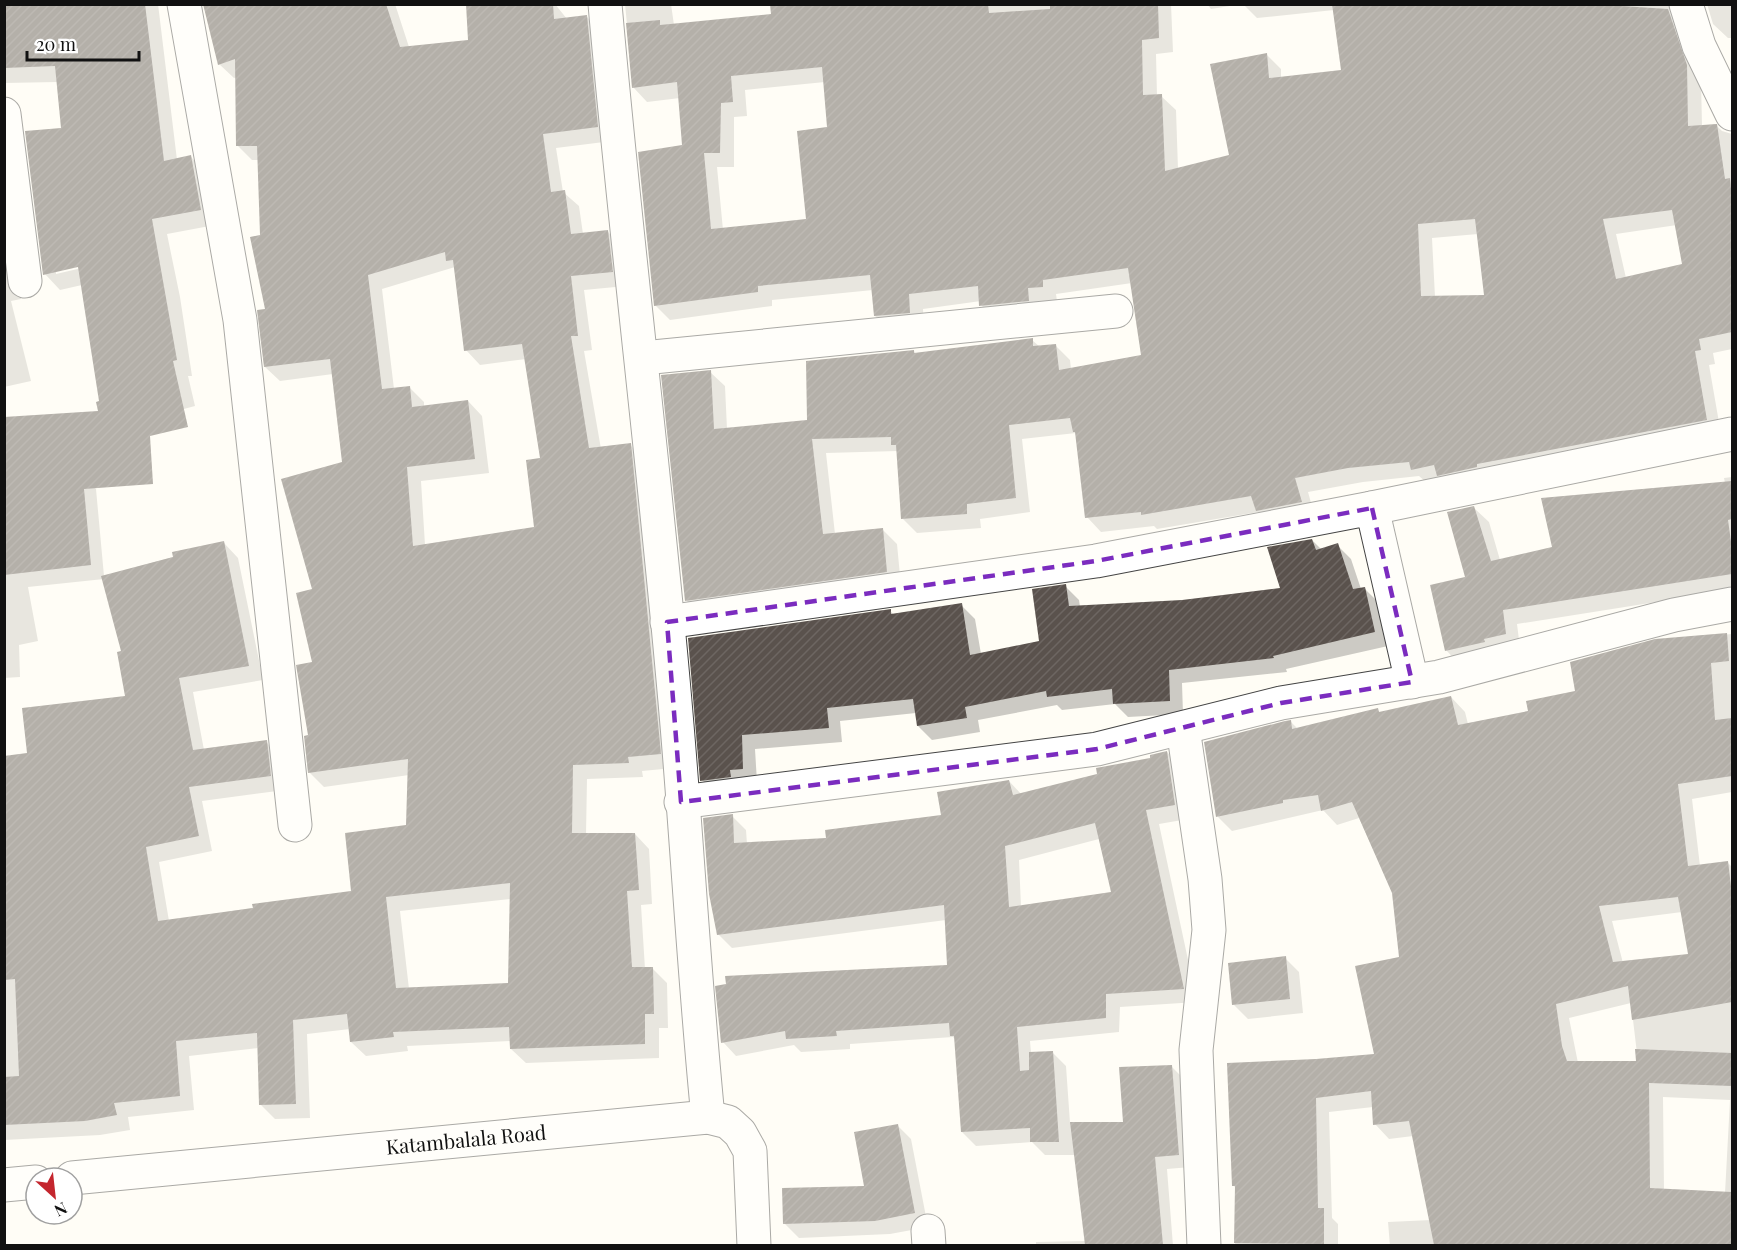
<svg xmlns="http://www.w3.org/2000/svg" width="1737" height="1250" viewBox="0 0 1737 1250" font-family="'Playfair Display',serif">
<defs>
<pattern id="building-hatch" width="6" height="6" patternUnits="userSpaceOnUse" patternTransform="scale(1.5)"><rect width="6" height="6" fill="#5a524d"/><path d="M-1 1l2-2M0 6l6-6M5 7l2-2" fill="none" stroke="#6d6662"/></pattern>
</defs>
<rect width="100%" height="100%" fill="#fffdf5"/>
<path fill="#0003" fill-rule="evenodd" d="M4 4H158L177 160 191 157 206 173 215 225 167 234 180 297 192 376H188L195 406 117 427 82 285 60 290 45 274 63 129 58 82 4 83ZM85 264 86 267 56 274V271Z
M205 4H395L409 47 470 41 521 5 555 4 567 19 587 17 601 31 612 141 556 148 563 192 579 206 583 234 608 232 622 246 626 286 584 290 592 350 584 351 601 449 630 445 645 460 674 768 642 771 643 777 587 779 586 835 635 834 649 849 652 904 641 905 645 969H653L667 983 668 1028H659V1058L526 1063 511 1049V1041L407 1046 408 1051 366 1056 351 1042 350 1029 307 1034 310 1118 275 1119 261 1105 259 1048 189 1056 194 1110 128 1117 130 1130 100 1135 4 1140V757L29 755 127 698 123 652 104 579 28 587 38 641 19 645 20 677 4 678V498L82 475 96 489 104 576 224 543 238 558 263 680 193 692 204 750 266 742 281 757 285 790 202 801 212 851 159 862 169 921 353 892 407 827 409 775 324 787 310 773 314 663 313 590 344 463 333 374 280 381 265 367 267 310 259 160H252L237 145V77L234 78 219 64ZM455 267 466 350 480 365 526 359 542 459 536 528 425 545 421 481 489 473 482 416 468 401 424 407V402L409 387 394 389 382 289ZM511 899 509 985 409 989 400 911Z
M625 4H671L674 25 773 16 772 4H1171L1173 52 1156 54 1157 96H1161L1176 110 1178 169 1231 156 1266 54 1281 69V78L1342 71 1334 10 1257 18 1243 4H1689L1701 80 1702 126 1715 124 1722 131 1732 134V349L1713 353 1715 364 1709 365 1721 434 1427 483 1419 476 1363 482 1308 492 1315 517 1272 525 1258 512 1157 529 1154 526 1101 532 1087 517 1076 433 1022 439 1030 512 980 519 981 528 917 533 902 518 898 451 826 453 835 534 883 530 897 544 901 586 700 614 686 600 710 372 725 386 727 429 809 421 914 351 916 354 1032 340 1040 347 1056 346 1070 360 1071 369 1143 356 1132 283 1056 294 1057 301 995 320 981 305V301L923 309 924 327 890 330 875 316 873 290 772 300V306L670 320 655 305 684 146 680 98 647 102 633 87ZM825 82 829 128 808 220 723 230 717 167H734V117L747 116 745 90ZM1677 225 1684 265 1626 278 1616 234ZM1478 234 1486 296 1435 297 1432 238Z
M1207 4H1242L1211 9Z
M1707 4H1732V38H1728L1713 24Z
M4 165 21 299 11 301 31 381 4 387Z
M1732 477V590L1517 624 1520 648 1460 665 1446 650 1467 578 1474 508 1489 522 1500 560 1553 548 1725 483 1724 478Z
M1312 540 1322 550 1337 545 1351 559 1361 589 1364 588 1378 602 1388 646 1286 669 1287 672 1182 683 1183 714 1128 717 1115 704 1062 710 1057 705 978 720 980 732 932 740 918 726 916 713 840 721 842 742 755 749 757 782 716 794 702 780 690 639 890 611 894 615 961 605 975 619 981 654 1041 642 1065 586 1079 600 1080 607 1183 602 1282 589Z
M1732 634V792L1692 799 1700 866 1728 863 1732 867V1246H1390L1388 1222 1431 1220 1413 1136 1389 1139 1375 1124 1373 1107 1329 1112 1332 1218 1338 1224V1246H1235L1236 1188 1233 1185 1317 1061 1376 1055 1400 958 1393 893 1359 818 1337 825 1323 810 1232 831 1218 817 1291 722 1298 729 1377 710 1381 713 1451 697 1465 712 1468 724 1530 712 1577 692 1655 641ZM1682 912 1689 955 1623 963 1612 921ZM1631 1003 1638 1062 1578 1063 1569 1018ZM1663 1097 1730 1100 1725 1193 1664 1190Z
M1167 752 1181 766 1188 819 1159 824 1197 1002 1120 1007 1119 1032 1030 1041 1031 1053 1052 1052 1066 1066 1070 1123 1125 1124 1171 1066 1184 1079 1191 1167 1167 1169 1173 1246H1036V1242L1086 1241 1075 1155H1045L1032 1142 976 1146 962 1132 956 1040 953 1037 850 1044V1049L801 1052 794 1045 736 1056 723 1042 949 966 946 920 732 948 718 934 732 816 746 830 747 844 827 840 943 816 1009 781 1022 795 1152 760ZM1099 839 1113 893 1021 907 1019 860Z
M1285 958 1299 972 1303 1013 1248 1019 1234 1005Z
M897 1125 911 1139 928 1227 890 1234 799 1238 785 1224 866 1187Z"/>
<path fill="url(#building-hatch)" fill-rule="evenodd" d="M4 4H145L164 161 191 155 201 210 152 219 177 360 173 361 188 427 150 436 153 484 84 489 91 565 4 575V417L98 411 96 402 99 401 78 267 43 275 25 131 61 128 55 66 4 68Z
M203 4H386L400 47 468 40 466 4H553L554 19 587 15 598 127 543 134 551 192 565 190 571 234 608 230 613 272 571 276 578 336H571L589 448 631 443 661 754 628 757 629 763 573 765 572 833H635L639 890 627 891 632 967H653L654 1014H645V1044L510 1049 509 1027 393 1032 394 1037 350 1042 347 1014 293 1020 296 1104 259 1105 257 1033 176 1041 180 1096 114 1103 117 1115 85 1121 4 1125V1077L19 1076 15 979 4 980V756L27 753 22 708 125 696 117 652 121 651 101 576 173 557 172 552 224 541 249 666 179 678 193 750 267 740 271 776 189 787 199 836 146 847 158 921 253 908 252 904 351 891 345 833 406 825 408 759 308 773 304 736 308 735 296 665 312 662 296 593 312 589 281 479 342 462 330 359 264 367 257 310 265 309 250 237 260 235 257 146H236L235 59 218 65ZM445 252 446 261 453 260 464 351 522 344 540 458 526 460 534 527 413 546 407 467 475 459 468 400 412 407 410 386 382 389 368 275ZM510 883 508 983 396 988 386 897Z
M770 4H988L989 13 1050 9V4H1158L1159 38 1142 40 1143 95 1162 94 1165 171 1229 155 1210 64 1267 53 1269 78 1341 70 1332 4H1591L1668 9 1687 65 1688 126 1717 124 1725 179 1730 178 1732 199V332L1699 339 1701 350 1695 351 1707 420 1477 464V467L1437 476 1434 465 1411 470 1409 462 1348 468 1295 478 1302 502 1256 511 1251 496 1141 515V512L1085 518 1075 432H1073L1070 418 1009 425 1016 498 967 504V514L901 519 896 445H891V437L812 439 823 534 883 528 887 572 685 601 661 375 711 370 714 429 807 420 806 361 914 350V353L1033 338V346L1056 344 1059 370 1141 355 1128 268 1043 280V287L1028 288 1029 301 979 306 978 286 909 294 910 313 874 316 870 275 758 286V292L654 306 638 152 682 145 677 82 632 88 626 23 660 20V25L771 14ZM822 67 827 127 797 131 806 219 711 229 704 153H720L721 103 733 102 731 76ZM1672 210 1682 264 1616 279 1603 219ZM1475 219 1484 295 1421 296 1418 224Z
M1732 481V519L1728 520 1732 549V574L1503 610 1506 634 1484 639 1485 642 1445 651 1430 585 1465 577 1447 512 1474 506 1491 561 1552 547 1541 498Z
M1312 539 1316 550 1338 543 1353 589 1365 587 1375 632 1273 656 1274 658 1169 670 1170 701 1113 704 1112 689 1047 697 1046 691 965 707 967 718 917 726 913 699 827 708 829 728 742 735 743 769 730 770 731 777 700 781 688 638 891 609V614L962 603 970 655 1039 641 1032 589 1066 584 1069 606 1182 600 1280 588 1267 547Z
M1727 633 1729 661 1711 663 1715 720 1732 718V776L1678 784 1688 866 1728 861 1732 895V1002L1632 1020 1628 986 1556 1004 1562 1046 1567 1061H1636L1635 1049 1732 1053V1086L1649 1083 1650 1188 1732 1192V1245H1434L1409 1121 1373 1125 1371 1091 1316 1098 1318 1208H1324V1244L1234 1243 1235 1186H1232L1227 1063 1316 1059 1374 1054 1355 966 1399 957 1392 893 1352 802 1321 811 1318 795 1283 800V803L1216 817 1204 742 1285 721 1291 720 1292 729 1378 708 1379 712 1451 696 1458 725 1528 711 1526 701 1575 691 1570 662 1655 639ZM1678 897 1688 954 1613 962 1599 906Z
M1167 751 1175 805 1146 810 1184 989 1106 994V1018L1017 1027 1020 1071 1029 1070V1052L1053 1051 1059 1142H1030V1128L961 1132 954 1036H950L949 1023 836 1031 837 1036 786 1039 785 1031 721 1043 715 986 726 984 725 976 947 965 944 905 717 935 709 894 703 818 733 814 734 843 826 838 825 830 941 815 937 792 1009 780 1013 795 1097 774 1096 768 1150 758V755ZM1095 823 1111 892 1009 907 1005 846Z
M1286 956 1290 999 1232 1005 1228 963Z
M1172 1065 1179 1155 1155 1157 1163 1245H1085L1070 1122H1123L1119 1067Z
M898 1124 915 1213 875 1221 783 1224 782 1188 864 1186 854 1132Z"/>
<g fill="none" stroke-linecap="round" stroke-linejoin="round">
<defs>
<g id="minor">
<path d="M184 4 240 320 295 825"/>
<path d="M605 4C626 245 657 485 677 725 688 856 695 987 708 1117"/>
<path d="M1686 4 1699 46 1732 114"/>
<path d="M4 114 25 281"/>
<path d="M643 358 1116 311"/>
<path d="M1372 508 1732 434"/>
<path d="M667 622 1096 561 1372 508 1412 682"/>
<path d="M1183 728 1205 879 1209 930 1196 1050 1204 1246"/>
<path d="M681 802 1097 749 1281 703 1439 677 1674 615 1732 604"/>
<path id="s1" d="M72 1178 708 1117 728 1122 740 1133 750 1151 754 1246"/>
<path d="M4 1185 36 1182"/>
<path d="M928 1231 929 1246"/>
</g>
</defs>
<use href="#minor" stroke="#444" stroke-width="35"/>
<use href="#minor" stroke="#fff" stroke-width="33"/>
</g>
<path d="M0 0H1737V1250H0ZM1372 508 1412 682 1281 703 1097 749 681 802 667 622 1096 561Z" fill="#fffdf5" fill-opacity=".55" fill-rule="evenodd"/>
<path fill="none" stroke="#7b2cbf" stroke-width="4.5" stroke-dasharray="12 8" stroke-linejoin="round" d="M1372 508 1412 682 1281 703 1097 749 681 802 667 622 1096 561Z"/>
<g text-anchor="middle" stroke-width="6" stroke-linejoin="round" paint-order="stroke">
<g font-size="20" fill="#111" stroke="#fff">
<text dy="7" stroke="none"><textPath href="#s1" startOffset="396">Katambalala Road</textPath></text>
</g>
</g>
<rect width="1737" height="1250" fill="none" stroke="#111111" stroke-width="12"/>
<g transform="translate(54 1196) rotate(153)"><circle r="28" fill="#ffffff" stroke="#a0a0a0" stroke-width="1.5"/>
<path d="M0-4.5L10 22L0 15L-10 22Z" fill="#c4262e"/>
<text y="-9" font-size="16" font-weight="bold" text-anchor="middle" fill="#111111">N</text>
</g>
<path d="M27 51v9h112v-9" fill="none" stroke="#111111" stroke-width="3"/>
<text x="36" y="51" font-size="18" fill="#111111" stroke="#ffffff" stroke-width="4.5" paint-order="stroke">20 m</text>
</svg>
